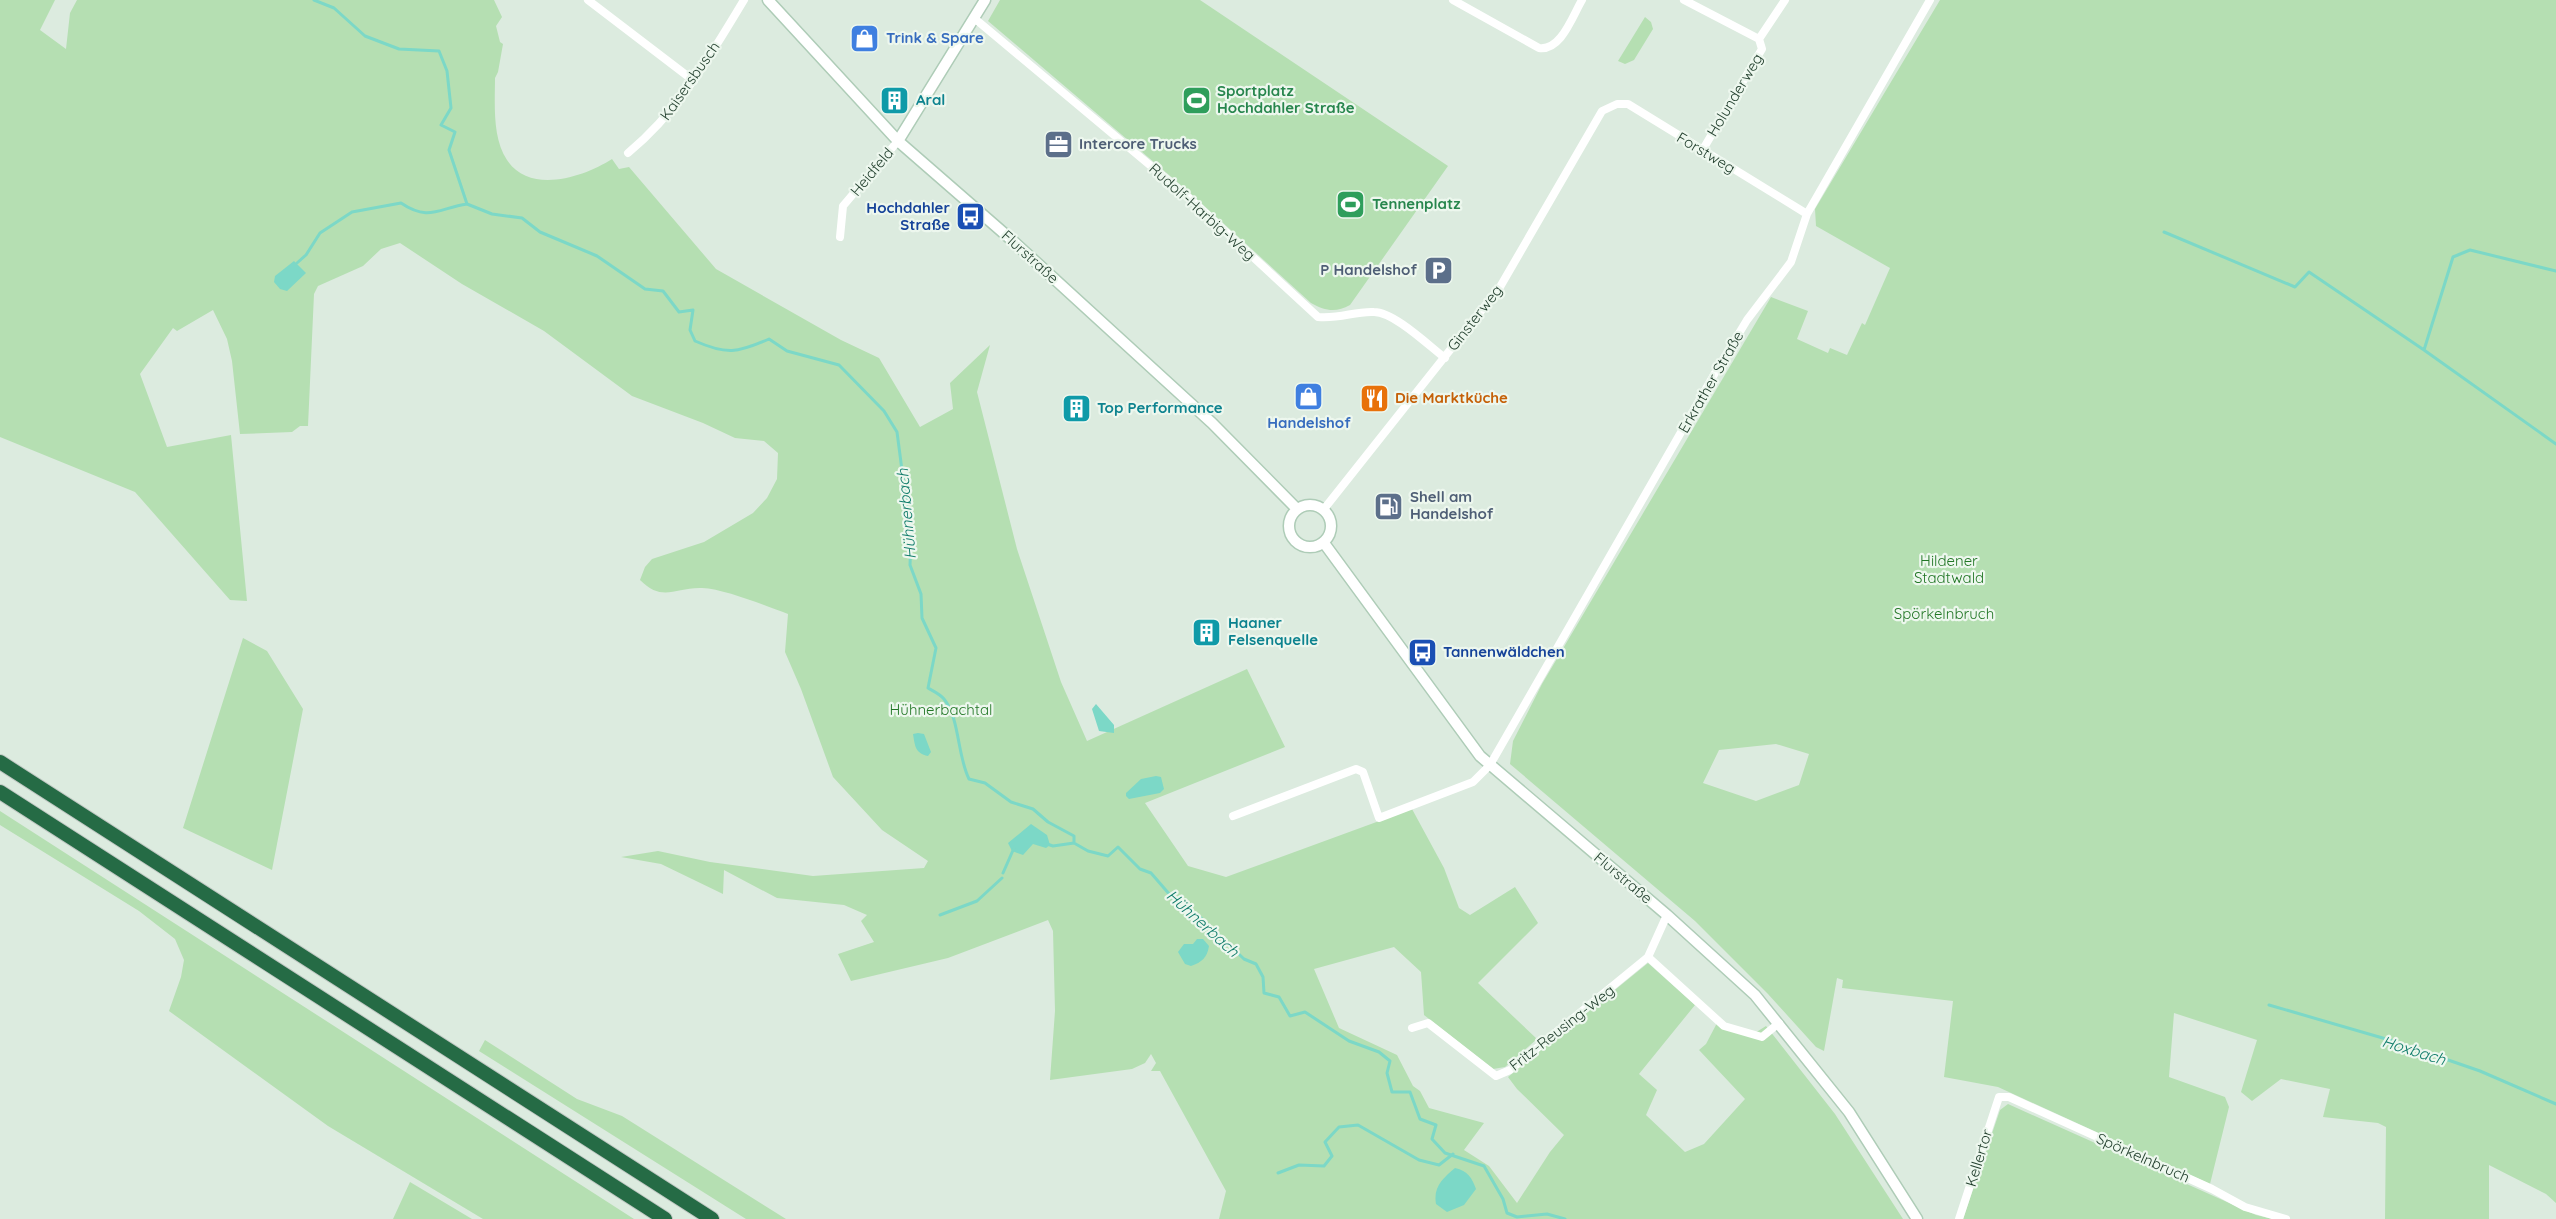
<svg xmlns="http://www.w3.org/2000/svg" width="2556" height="1219" viewBox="0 0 2556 1219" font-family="Quicksand,sans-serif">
<rect width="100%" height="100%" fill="#dcebdf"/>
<path fill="#b5dfb2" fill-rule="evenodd" d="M0 0H55L40 30 66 49 70 13 77 0H494L502 17 496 26 500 42 503 44 498 72 495 78C495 103 492 138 507 160 530 195 584 177 612 159L619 169 629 167 716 269 841 340 879 358 920 427 953 409 950 383 990 345 977 392 1017 549 1061 682 1087 741 1247 669 1285 747 1145 803 1188 866 1226 877 1412 809 1444 868 1459 908 1470 915 1515 887 1538 923 1478 983 1537 1039 1505 1067 1493 1069 1424 1015 1421 972 1394 947 1314 969 1339 1028 1397 1055 1413 1086 1420 1091 1429 1108 1484 1123 1464 1150 1489 1166 1517 1203 1550 1152 1564 1135 1517 1089 1508 1077 1648 963 1695 1005 1639 1074 1657 1090 1646 1115 1685 1152 1704 1144 1745 1099 1699 1050 1706 1044 1717 1023 1750 1036 1766 1026 1835 1114 1903 1219H1219L1226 1191 1160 1071H1151L1156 1063 1151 1054 1145 1063 1132 1069 1050 1080 1055 1011 1053 931 1048 920 948 958 851 981 838 954 874 942 861 921 867 915 844 905 777 898 724 870 723 894 661 864 621 857 658 851 710 862 813 876 924 868 928 861 882 830 833 777 801 689 785 652 788 614C766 606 725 589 702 588 675 587 663 603 640 580L645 567 652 559 704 542 753 513 767 498 777 479 778 453 764 441 735 438 703 423 632 396 544 331 462 284 400 243 381 249 363 266 318 286 314 294 308 426H300L292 432 240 434 232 361 227 339 213 310 177 331 173 328 140 374 167 447 231 435 247 601 230 600 135 492 0 437Z
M1000 0H1200L1448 166 1350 305C1336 313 1325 311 1311 303L1189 192 988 21Z
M1940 0H2556V1203L2546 1194 2489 1165V1219H2385L2386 1127 2378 1123 2323 1117 2330 1089 2281 1079 2252 1101 2241 1092 2257 1040 2174 1013 2169 1077 2225 1097 2229 1107 2210 1184 1998 1087 1944 1077 1953 1001 1842 988 1843 980 1837 978 1824 1051 1816 1047 1768 994 1695 921 1510 764 1513 741 1542 684 1771 297 1808 311 1797 339 1828 353 1830 348 1847 355 1862 323 1865 325 1890 268 1816 226 1815 209ZM1776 744 1809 754 1799 785 1756 801 1703 783 1719 750Z
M1645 17 1651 22 1653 29 1634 60 1625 64 1618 61Z
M243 638 267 651 303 709 272 870 183 828Z
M0 811 634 1219H483L328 1126 169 1011 181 977 184 960 175 939 139 911 0 825Z
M485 1040 577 1099 622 1116 786 1219H746L479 1051Z
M2008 1104 2256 1215 2273 1219H1963L2000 1110Z
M410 1182 472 1219H393Z"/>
<path fill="#7cd8c7" d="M294 261 306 273 287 291 280 289 274 282 275 276Z
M1096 704 1114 725V733L1099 731 1092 709Z
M918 733 924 734 931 752 928 756C915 753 915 746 913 734Z
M1156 776 1161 777 1164 789 1160 793 1129 799 1126 796V793L1141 779Z
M1031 824 1047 835 1050 845 1046 848 1033 844 1023 855 1012 851 1008 843Z
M1197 939H1203L1209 946C1207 958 1202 962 1191 966L1185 964 1178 952 1184 944H1193Z
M1455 1168C1468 1171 1472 1178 1476 1189L1464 1205 1447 1212 1436 1204C1433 1187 1443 1178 1455 1168Z"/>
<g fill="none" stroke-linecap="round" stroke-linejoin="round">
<path stroke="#7cd8c7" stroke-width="3" d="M314 0 334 8 365 36 399 49 439 51 447 71 451 108 441 125 455 132 449 150 467 204 492 214 522 218 540 232 597 256 645 289 663 291 679 312 693 310 690 330 695 341C727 355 737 353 769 339L787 351 839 365 884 411 897 432 911 539 910 565 921 594 922 618 936 648 928 688C933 691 940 694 944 699 960 719 957 755 969 779L985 783 1011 802 1033 809 1048 822 1074 836V843L1088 851 1108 856 1118 847 1140 869 1151 873 1177 903 1200 917 1244 959 1256 964 1263 977 1264 993 1279 997 1290 1016 1305 1012 1349 1041 1379 1052 1390 1061 1387 1073 1392 1092H1410L1420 1119 1436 1125 1432 1139 1445 1153 1484 1166 1503 1199 1507 1213 1517 1217 1547 1214 1565 1219
M2164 232 2295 287 2309 272 2424 350 2453 257 2470 250 2556 271
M297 263 306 255 320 233 352 212 401 203C429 222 439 208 467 204
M2424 350 2556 444
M1047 844 1053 846 1074 843
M1003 873 1014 848
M940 915 977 901 1002 878
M2269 1005 2393 1041 2480 1071 2556 1104
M1278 1173 1299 1165 1324 1166 1332 1156 1325 1142 1339 1127 1358 1125 1419 1160 1439 1165 1453 1154"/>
<defs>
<path id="secondary" d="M768 0 898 141 1014 242 1212 423 1297 509
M898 141 985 0
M1289 526a21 21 0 1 1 42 0a21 21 0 1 1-42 0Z
M1324 543 1480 756 1667 915 1755 995 1849 1112 1917 1219"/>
<path id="highway" d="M0 762 712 1219
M0 792 665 1219"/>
</defs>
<use href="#secondary" stroke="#aeccb7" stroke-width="13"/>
<use href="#highway" stroke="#c0c8c3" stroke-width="16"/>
<path stroke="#fff" stroke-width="8" d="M588 0 694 81
M1453 0 1539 48C1561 51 1572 17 1582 0
M1684 0 1759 39 1785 0
M974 18 1188 197 1318 317C1341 319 1354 311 1374 312 1394 312 1428 345 1445 358
M1702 151 1762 49 1759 39
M628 153C679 111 710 56 744 0
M840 237 843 206 898 141
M1324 509 1500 287 1602 111 1617 104H1628L1807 214
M1233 816 1356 769 1363 772 1379 818 1473 782 1490 765 1715 373 1747 320 1791 262 1807 214 1930 0
M1667 915 1648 957 1724 1026 1762 1037 1779 1023
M1412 1028 1428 1023 1496 1076 1510 1070 1648 957
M1959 1219 1999 1097H2009L2212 1189 2245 1207 2286 1219"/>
<use href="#secondary" stroke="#fff" stroke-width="10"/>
<use href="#highway" stroke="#256b45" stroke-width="14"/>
</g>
<defs>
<symbol id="shop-square" viewBox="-11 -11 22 22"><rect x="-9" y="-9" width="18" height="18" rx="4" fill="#3f7fe0" stroke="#edf7ee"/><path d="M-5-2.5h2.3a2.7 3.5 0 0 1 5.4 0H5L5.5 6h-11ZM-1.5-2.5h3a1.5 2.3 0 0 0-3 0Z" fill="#fff"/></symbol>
<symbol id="building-square" viewBox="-11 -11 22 22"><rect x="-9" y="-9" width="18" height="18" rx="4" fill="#0f9aa8" stroke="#edf7ee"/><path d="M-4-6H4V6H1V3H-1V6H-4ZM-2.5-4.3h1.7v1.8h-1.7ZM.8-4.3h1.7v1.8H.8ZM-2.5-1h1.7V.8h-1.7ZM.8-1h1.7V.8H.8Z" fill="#fff"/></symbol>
<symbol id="stadium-square" viewBox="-11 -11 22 22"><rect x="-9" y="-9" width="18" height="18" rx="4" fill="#2e9e5b" stroke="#edf7ee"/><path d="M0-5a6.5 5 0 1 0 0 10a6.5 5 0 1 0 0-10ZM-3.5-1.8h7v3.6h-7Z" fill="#fff"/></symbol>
<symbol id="office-square" viewBox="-11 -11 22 22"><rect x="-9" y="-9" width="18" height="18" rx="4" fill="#5c6f8a" stroke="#edf7ee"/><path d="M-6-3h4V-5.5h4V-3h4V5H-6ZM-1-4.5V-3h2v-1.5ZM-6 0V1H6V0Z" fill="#fff"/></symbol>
<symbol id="bus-square" viewBox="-11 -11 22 22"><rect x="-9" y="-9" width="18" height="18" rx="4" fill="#1a4fb4" stroke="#edf7ee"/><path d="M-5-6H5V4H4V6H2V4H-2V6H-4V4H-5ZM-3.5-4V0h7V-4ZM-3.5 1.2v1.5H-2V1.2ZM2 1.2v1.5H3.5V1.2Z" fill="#fff"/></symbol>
<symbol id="parking-square" viewBox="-11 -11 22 22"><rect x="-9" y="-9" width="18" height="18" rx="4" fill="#5c6f8a" stroke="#edf7ee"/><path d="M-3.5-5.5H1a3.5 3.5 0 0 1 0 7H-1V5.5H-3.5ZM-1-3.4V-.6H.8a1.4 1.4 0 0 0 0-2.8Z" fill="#fff"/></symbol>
<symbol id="restaurant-square" viewBox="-11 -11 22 22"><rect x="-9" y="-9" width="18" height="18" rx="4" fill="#e8710a" stroke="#edf7ee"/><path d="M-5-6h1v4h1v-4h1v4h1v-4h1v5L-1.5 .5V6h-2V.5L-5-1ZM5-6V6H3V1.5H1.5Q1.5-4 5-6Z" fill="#fff"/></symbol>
<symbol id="fuel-square" viewBox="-11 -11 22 22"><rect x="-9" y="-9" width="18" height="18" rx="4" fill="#5c6f8a" stroke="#edf7ee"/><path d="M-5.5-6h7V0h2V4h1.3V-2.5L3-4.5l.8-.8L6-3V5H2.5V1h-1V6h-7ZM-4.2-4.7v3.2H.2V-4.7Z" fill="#fff"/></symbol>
</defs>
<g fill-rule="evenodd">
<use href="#shop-square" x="848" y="22" width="33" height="33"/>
<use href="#building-square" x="878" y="84" width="33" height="33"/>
<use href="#stadium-square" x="1180" y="84" width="33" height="33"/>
<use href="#office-square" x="1042" y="128" width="33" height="33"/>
<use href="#stadium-square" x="1334" y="188" width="33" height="33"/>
<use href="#bus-square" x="954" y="200" width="33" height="33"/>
<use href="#parking-square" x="1422" y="254" width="33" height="33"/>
<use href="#shop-square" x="1292" y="380" width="33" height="33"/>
<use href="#restaurant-square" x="1358" y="382" width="33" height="33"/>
<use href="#building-square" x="1060" y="392" width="33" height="33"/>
<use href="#fuel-square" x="1372" y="490" width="33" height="33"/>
<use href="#building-square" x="1190" y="616" width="33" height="33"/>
<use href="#bus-square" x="1406" y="636" width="33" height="33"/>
</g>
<g text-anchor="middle" stroke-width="4.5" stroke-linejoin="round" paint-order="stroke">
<g font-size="15" font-weight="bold" fill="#366cbe" stroke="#edf7ee" text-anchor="start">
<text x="886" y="43">Trink &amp; Spare</text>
<text x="1309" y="428" text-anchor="middle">Handelshof</text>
</g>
<g font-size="15" fill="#1d3b29" stroke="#edf7ee">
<text transform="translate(690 81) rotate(-55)" y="5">Kaisersbusch</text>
<text transform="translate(1735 95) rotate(-59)" y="5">Holunderweg</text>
<text transform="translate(1706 153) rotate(31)" y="5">Forstweg</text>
<text transform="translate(872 172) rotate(-50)" y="5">Heidfeld</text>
<text transform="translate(1202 212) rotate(42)" y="5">Rudolf-Harbig-Weg</text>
<text transform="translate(1030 257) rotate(42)" y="5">Flurstraße</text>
<text transform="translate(1475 318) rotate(-52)" y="5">Ginsterweg</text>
<text transform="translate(1711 382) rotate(-60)" y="5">Erkrather Straße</text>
<text transform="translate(1623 878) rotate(40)" y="5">Flurstraße</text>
<text transform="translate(1562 1028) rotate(-38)" y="5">Fritz-Reusing-Weg</text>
<text transform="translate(1979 1158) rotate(-73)" y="5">Kellertor</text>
<text transform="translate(2143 1158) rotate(24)" y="5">Spörkelnbruch</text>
</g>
<g font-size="15" font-weight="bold" fill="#27864d" stroke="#edf7ee" text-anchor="start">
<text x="1217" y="96">Sportplatz<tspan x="1217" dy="17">Hochdahler Straße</tspan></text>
<text x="1372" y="209">Tennenplatz</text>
</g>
<g font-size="15" font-weight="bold" fill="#0d838f" stroke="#edf7ee" text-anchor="start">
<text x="916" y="105">Aral</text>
<text x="1097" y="413">Top Performance</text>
<text x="1228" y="628">Haaner<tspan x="1228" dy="17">Felsenquelle</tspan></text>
</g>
<g font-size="15" font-weight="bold" fill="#4e5e75" stroke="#edf7ee" text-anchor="start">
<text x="1079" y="149">Intercore Trucks</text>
<text x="1417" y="275" text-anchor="end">P Handelshof</text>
<text x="1410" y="502">Shell am<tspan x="1410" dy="17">Handelshof</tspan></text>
</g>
<g font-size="15" font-weight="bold" fill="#164399" stroke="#edf7ee" text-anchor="end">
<text x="950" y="213">Hochdahler<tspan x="950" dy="17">Straße</tspan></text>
<text x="1443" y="657" text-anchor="start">Tannenwäldchen</text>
</g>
<g font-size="15" font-weight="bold" fill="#c56008" stroke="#edf7ee" text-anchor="start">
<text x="1395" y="403">Die Marktküche</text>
</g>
<g font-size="15" fill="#227726" stroke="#edf7ee">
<text x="1949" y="566">Hildener<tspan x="1949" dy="17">Stadtwald</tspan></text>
<text x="1944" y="619">Spörkelnbruch</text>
<text x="941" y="715">Hühnerbachtal</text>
</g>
<g font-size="16" font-style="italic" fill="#117d6b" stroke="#edf7ee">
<text transform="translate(906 514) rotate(-95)" y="6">Hühnerbach</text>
<text transform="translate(1203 923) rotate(42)" y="6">Hühnerbach</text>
<text transform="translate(2414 1050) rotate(17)" y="6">Hoxbach</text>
</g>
</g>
</svg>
